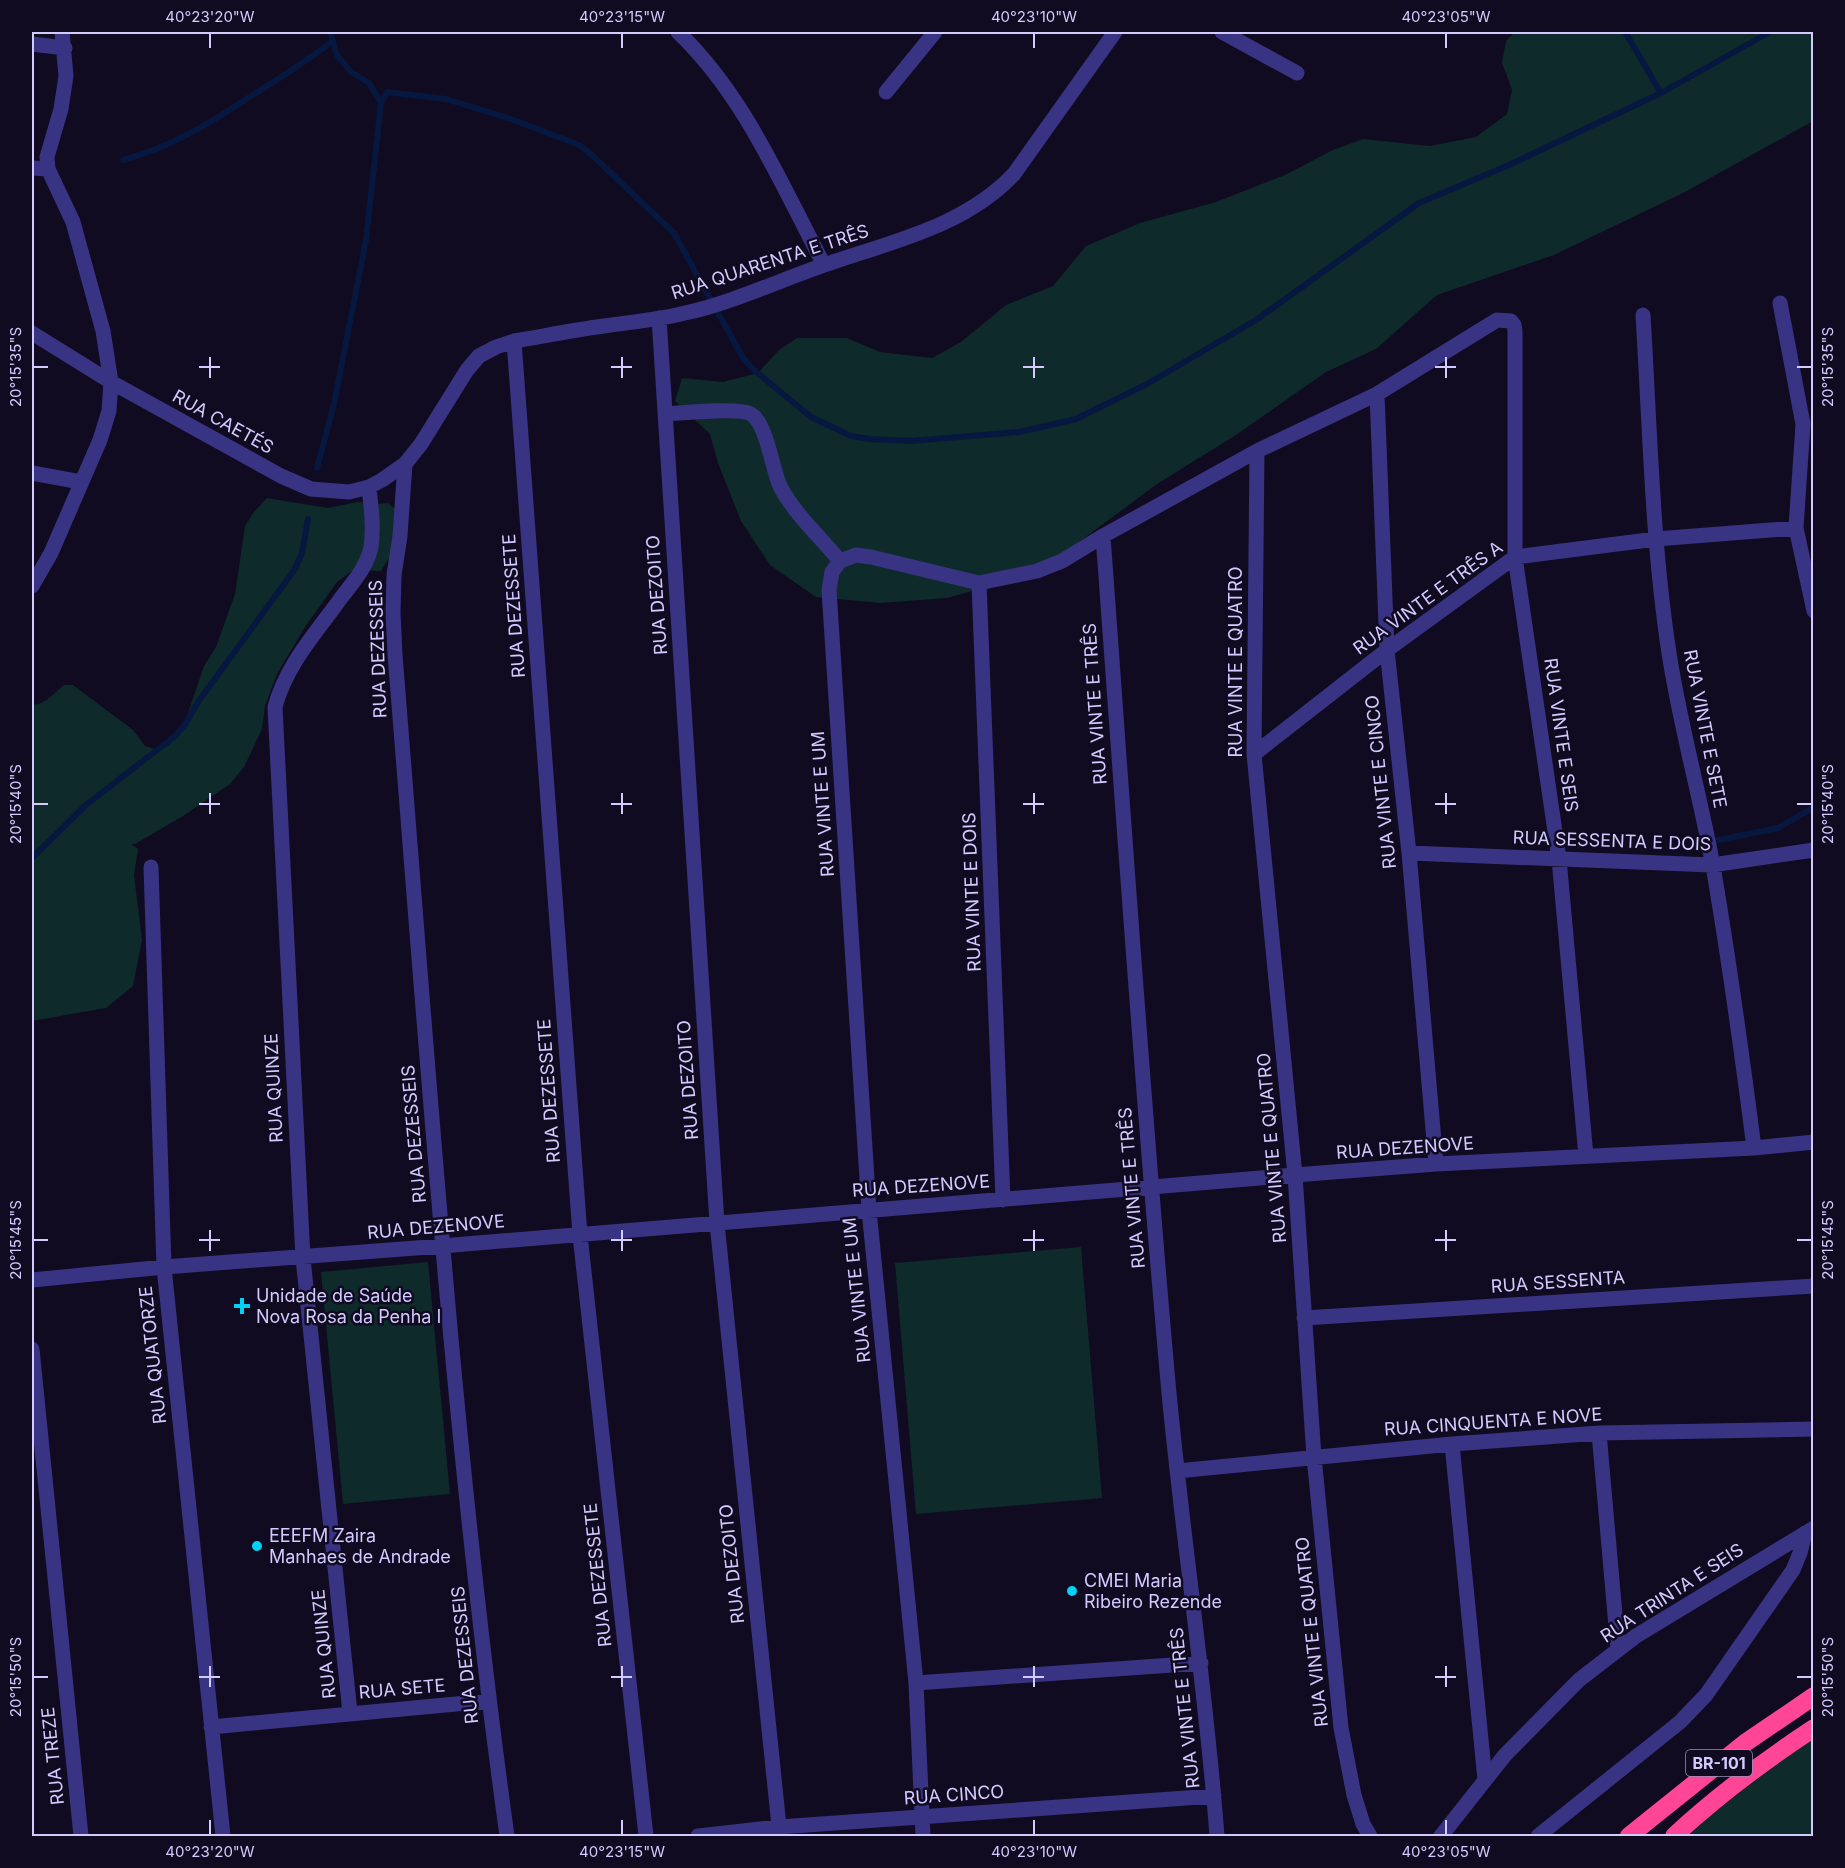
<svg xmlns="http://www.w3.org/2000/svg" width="1845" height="1868" viewBox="0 0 1845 1868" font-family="Inter,sans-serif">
<rect width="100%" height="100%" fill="#100b20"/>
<path fill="#0e2a2a" d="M1515 32H1813V121L1685 192 1554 255 1437 295 1376 349 1326 372 1236 435 1157 484 1037 573 947 598 880 603 816 597 770 565 741 521 718 463 710 434 675 401 682 378 723 382 758 373 779 350 797 338H847L880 352 932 358 961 342 1006 305 1053 286 1086 246 1140 223 1216 202 1285 175 1333 150 1363 139 1430 146 1476 137 1507 114 1512 90 1502 63 1506 41Z
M267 498 328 508 358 502 377 504 388 503 398 511 391 555 381 571 353 570 337 582 305 627 277 674 265 706 262 729 244 767 230 784 183 816 135 844H131L138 849 134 875 142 940 133 986 106 1008 32 1021V704C43 707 55 692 64 685H73L133 730 145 746 158 750 169 745 181 729 187 716 204 666 216 647 235 594 245 526 254 512Z
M1081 1247 1102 1498 916 1514 895 1263Z
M428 1262 450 1494 343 1504 321 1272Z
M1813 1737V1836H1689L1707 1818Z"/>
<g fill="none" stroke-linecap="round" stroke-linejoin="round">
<path stroke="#06183f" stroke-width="6" d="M330 32 337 55 351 72 369 83 381 103
M1625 32 1661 93
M123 160C171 147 207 125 248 98 277 80 305 62 333 41
M317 468 334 404 366 240 381 103 387 92 446 99 511 119 579 145 592 155 674 233 743 358 754 370 811 417 851 436 869 439 912 441 1019 432 1076 419 1147 384 1256 320 1419 203 1509 165 1661 93 1770 32
M1709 842 1778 828 1814 807
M32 858 86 805 175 736 186 723 198 702 295 569 302 553 308 519"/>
<path stroke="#393383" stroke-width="15" d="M678 32C745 96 781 184 824 265
M1222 32 1297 73
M32 44 65 48
M886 92 935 32
M32 168 48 169
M1780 303 1803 424 1796 528 1814 611
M1643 315C1650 428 1652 542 1669 653 1680 725 1700 795 1713 866 1729 960 1742 1054 1754 1148
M659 318 717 1223 780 1836
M32 333 111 382 281 476 311 489 349 492 369 487 382 480 405 464 421 444 467 370 479 356 496 347 514 341C544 336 574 330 604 326 631 322 658 320 685 313 736 302 786 277 836 261 899 240 967 224 1014 174L1115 32
M514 341 580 1235 646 1836
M1377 394 1387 650 1409 853 1436 1164
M665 414C681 413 740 407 751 414 767 424 772 469 780 486 792 511 822 539 840 561
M1257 451 1254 754 1295 1175 1314 1457 1341 1728 1354 1795 1363 1824 1370 1836
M405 464 400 536 394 575 393 613 395 655C427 1049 453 1445 507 1836
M32 473 81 482
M1103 536C1124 821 1143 1107 1169 1393 1183 1541 1206 1688 1217 1836
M840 561 856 555 871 557 979 583 1037 571 1062 561 1103 536 1257 451 1377 394 1497 320 1511 321 1514 325 1515 331V557L1559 859 1586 1156
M840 561 832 572 829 590 869 1210 916 1683 923 1836
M979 583 1003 1200
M32 586 51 553 100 440 109 411 111 382 103 331 73 222 48 169 47 157 61 109 66 76 62 32
M1254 754 1387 650 1515 557 1656 539 1796 528
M1409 853 1712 865 1814 850
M151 867 164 1267 223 1836
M32 1280 164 1267 442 1246 1295 1175 1436 1164 1754 1148 1814 1142
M1304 1318 1814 1286
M32 1349 81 1836
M1599 1433 1618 1649
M1452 1444 1485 1780
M1177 1471 1452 1444 1599 1433 1814 1429
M916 1683 1201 1663
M350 1713 303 1258 275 707C286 665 316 633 341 598 353 582 367 567 371 547 374 527 371 507 369 487
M211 1727 488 1701
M698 1836 779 1827 1214 1796
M1441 1836 1505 1755 1579 1680 1636 1636 1814 1528
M1538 1836 1680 1722 1706 1695 1793 1570 1800 1553 1805 1533"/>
<path stroke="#ff4596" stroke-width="18" d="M1629 1836 1745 1743 1814 1696
M1674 1836C1717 1796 1764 1761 1814 1728"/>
</g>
<path fill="none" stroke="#d3caff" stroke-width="2" d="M210 33V48M622 33V48M1034 33V48M1446 33V48M210 357V378M622 357V378M1034 357V378M1446 357V378M33 367H48M199 367H220M611 367H632M1023 367H1044M1435 367H1456M1797 367H1812M210 793V814M622 793V814M1034 793V814M1446 793V814M33 804H48M199 804H220M611 804H632M1023 804H1044M1435 804H1456M1797 804H1812M210 1230V1251M622 1230V1251M1034 1230V1251M1446 1230V1251M33 1240H48M199 1240H220M611 1240H632M1023 1240H1044M1435 1240H1456M1797 1240H1812M210 1666V1687M622 1666V1687M1034 1666V1687M1446 1666V1687M33 1677H48M199 1677H220M611 1677H632M1023 1677H1044M1435 1677H1456M1797 1677H1812M210 1820V1835M622 1820V1835M1034 1820V1835M1446 1820V1835"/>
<g fill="#00d1f5" stroke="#100b20" stroke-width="2">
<path d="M239 1297h6v6h6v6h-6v6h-6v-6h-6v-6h6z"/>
<circle cx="257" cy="1546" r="6"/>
<circle cx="1072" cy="1591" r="6"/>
</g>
<g text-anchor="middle" stroke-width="5" stroke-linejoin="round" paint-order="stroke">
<rect fill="#100b20" stroke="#9891bc" stroke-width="1.5" x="1686" y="1750" width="66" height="26" rx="4.5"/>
<g font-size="16" font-weight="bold" fill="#d3caff">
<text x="1719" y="1769">BR-101</text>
</g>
<g font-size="18" fill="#d3caff" stroke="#100b20">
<text transform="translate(770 262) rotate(-18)" y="6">RUA QUARENTA E TRÊS</text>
<text transform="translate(223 422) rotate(29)" y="6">RUA CAETÉS</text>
<text transform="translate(657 595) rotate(-94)" y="6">RUA DEZOITO</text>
<text transform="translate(1428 598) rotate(-36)" y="6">RUA VINTE E TRÊS A</text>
<text transform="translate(514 606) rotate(-94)" y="6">RUA DEZESSETE</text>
<text transform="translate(378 649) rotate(-92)" y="6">RUA DEZESSEIS</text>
<text transform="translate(1236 662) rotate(-90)" y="6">RUA VINTE E QUATRO</text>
<text transform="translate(1095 704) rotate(-94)" y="6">RUA VINTE E TRÊS</text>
<text transform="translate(1705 729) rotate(79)" y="6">RUA VINTE E SETE</text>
<text transform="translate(1561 735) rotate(82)" y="6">RUA VINTE E SEIS</text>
<text transform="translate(1381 782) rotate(-96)" y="6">RUA VINTE E CINCO</text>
<text transform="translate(823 804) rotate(-94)" y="6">RUA VINTE E UM</text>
<text transform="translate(1612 841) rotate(2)" y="6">RUA SESSENTA E DOIS</text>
<text transform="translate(972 892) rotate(-92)" y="6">RUA VINTE E DOIS</text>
<text transform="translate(688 1080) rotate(-94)" y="6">RUA DEZOITO</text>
<text transform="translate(274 1088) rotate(-93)" y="6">RUA QUINZE</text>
<text transform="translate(549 1091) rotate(-94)" y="6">RUA DEZESSETE</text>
<text transform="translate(414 1134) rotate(-95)" y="6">RUA DEZESSEIS</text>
<text transform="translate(1272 1148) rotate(-95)" y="6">RUA VINTE E QUATRO</text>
<text transform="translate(1405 1148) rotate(-4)" y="6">RUA DEZENOVE</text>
<text transform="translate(921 1186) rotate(-4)" y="6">RUA DEZENOVE</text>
<text transform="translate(1132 1188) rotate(-95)" y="6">RUA VINTE E TRÊS</text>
<text transform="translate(436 1227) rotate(-5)" y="6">RUA DEZENOVE</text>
<text transform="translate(1558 1282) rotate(-4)" y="6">RUA SESSENTA</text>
<text transform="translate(857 1290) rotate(-96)" y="6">RUA VINTE E UM</text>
<text transform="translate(153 1355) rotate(-96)" y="6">RUA QUATORZE</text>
<text transform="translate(1493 1422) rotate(-4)" y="6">RUA CINQUENTA E NOVE</text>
<text transform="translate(732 1564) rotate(-96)" y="6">RUA DEZOITO</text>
<text transform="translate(598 1575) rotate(-96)" y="6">RUA DEZESSETE</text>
<text transform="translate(1672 1593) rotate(-33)" y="6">RUA TRINTA E SEIS</text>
<text transform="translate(1312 1632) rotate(-96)" y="6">RUA VINTE E QUATRO</text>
<text transform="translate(324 1644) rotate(-96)" y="6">RUA QUINZE</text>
<text transform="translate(465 1655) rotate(-96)" y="6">RUA DEZESSEIS</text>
<text transform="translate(402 1689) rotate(-5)" y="6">RUA SETE</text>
<text transform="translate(1185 1708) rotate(-96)" y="6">RUA VINTE E TRÊS</text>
<text transform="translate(53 1756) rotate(-96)" y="6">RUA TREZE</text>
<text transform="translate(954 1795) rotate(-4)" y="6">RUA CINCO</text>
</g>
<g font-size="18" fill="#d3caff" stroke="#100b20" text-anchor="start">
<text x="256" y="1302">Unidade de Saúde<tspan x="256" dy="21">Nova Rosa da Penha I</tspan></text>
<text x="269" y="1542">EEEFM Zaira<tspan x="269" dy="21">Manhaes de Andrade</tspan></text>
<text x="1084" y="1587">CMEI Maria<tspan x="1084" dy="21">Ribeiro Rezende</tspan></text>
</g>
</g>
<rect width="1845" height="1868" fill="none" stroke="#100b20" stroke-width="66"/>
<rect x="33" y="33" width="1779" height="1802" fill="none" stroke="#d3caff" stroke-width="2"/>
<g font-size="15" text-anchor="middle" fill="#d3caff">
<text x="210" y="22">40°23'20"W</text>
<text x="622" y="22">40°23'15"W</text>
<text x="1034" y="22">40°23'10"W</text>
<text x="1446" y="22">40°23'05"W</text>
<text transform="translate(16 367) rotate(-90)" y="5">20°15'35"S</text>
<text transform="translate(1828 367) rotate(-90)" y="5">20°15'35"S</text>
<text transform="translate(16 804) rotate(-90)" y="5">20°15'40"S</text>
<text transform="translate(1828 804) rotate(-90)" y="5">20°15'40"S</text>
<text transform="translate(16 1240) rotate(-90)" y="5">20°15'45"S</text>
<text transform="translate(1828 1240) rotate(-90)" y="5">20°15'45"S</text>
<text transform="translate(16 1677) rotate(-90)" y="5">20°15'50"S</text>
<text transform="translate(1828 1677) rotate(-90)" y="5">20°15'50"S</text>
<text x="210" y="1857">40°23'20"W</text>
<text x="622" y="1857">40°23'15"W</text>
<text x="1034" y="1857">40°23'10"W</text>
<text x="1446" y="1857">40°23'05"W</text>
</g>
</svg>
